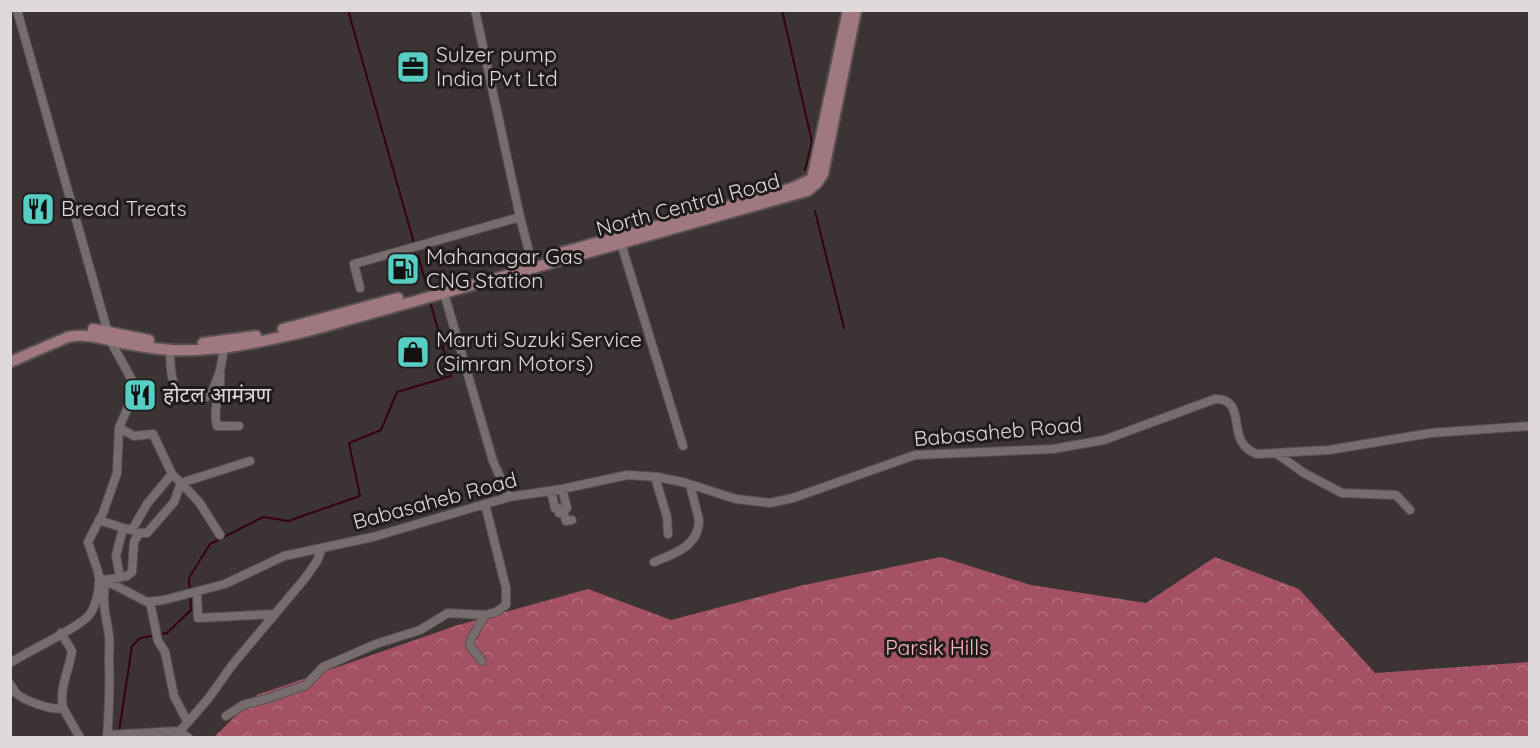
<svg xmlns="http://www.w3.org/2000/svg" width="1540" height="748" viewBox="0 0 1540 748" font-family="Quicksand,'Noto Sans Devanagari',sans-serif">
<defs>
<pattern id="forest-crowns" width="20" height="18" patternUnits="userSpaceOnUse" patternTransform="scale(1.5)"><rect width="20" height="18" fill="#a35163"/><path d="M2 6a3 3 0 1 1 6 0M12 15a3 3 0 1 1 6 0" fill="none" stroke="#b37280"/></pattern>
</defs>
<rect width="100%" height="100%" fill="#3c3334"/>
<path fill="url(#forest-crowns)" d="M941 557 1031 585 1146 603 1215 557 1299 589 1375 673 1529 662V737L213 738 257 695 458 625 588 589 671 620 804 585Z"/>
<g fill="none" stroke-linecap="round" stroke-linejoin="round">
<path stroke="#370012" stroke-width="2" d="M348 10 414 243
M782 10 812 142 805 170
M815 211 844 328
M418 255 426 284
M119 732 132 646 140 638 167 633 191 610 189 578 210 544 263 517 288 521 360 496 349 443 381 430 397 392 451 376 430 301"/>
<defs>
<path id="street" d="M475 10 520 217 533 267
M620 240 683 446
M442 286 493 461 509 497
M360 288 354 264 520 217
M170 350C170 379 173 411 211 395L220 371 224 349
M220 373C222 391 212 409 217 426H239
M1277 454 1304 473 1342 493 1396 495 1410 510
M655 477 667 517 668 534
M562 489 567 508
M551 491 555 508H558L559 513H564L566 521 572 520
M99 520 123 528
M220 535 199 502 181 483 250 461
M654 562C674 554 699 546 699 520L690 485
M99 577 147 602 164 600 225 584 284 556 373 537 509 497 562 489 627 475 658 477 686 483 736 499 770 503 793 498 915 455 1053 449 1104 440 1215 399C1250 399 1223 442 1257 454L1329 450 1431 433 1530 426
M120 577 116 556 123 528 132 530 147 504 172 474
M197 592 198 618 275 614
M150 602 158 641 165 652 174 696 187 721
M482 661 470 646 471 639 485 615
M10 663C28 651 81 627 90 614 96 605 100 589 99 578 98 567 91 553 88 542L103 513 117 473 119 428 131 400 133 382 110 340 17 10
M10 684C12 687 14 690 16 693 24 701 53 711 63 708 59 687 69 671 72 651L61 633
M63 708 80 738
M226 716 243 705 269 698 306 685 323 667 376 644 420 630 448 613 485 615 496 612 506 605V588L485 504
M107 735 179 731 189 738
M107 738C109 711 110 685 109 658 109 651 110 642 109 635 106 616 101 600 106 580L127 576 132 572 134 542 139 533H147L174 502 181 483 172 474 153 434 134 436 119 428
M174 738 208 699 233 664 306 577 317 561 322 548"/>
<path id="secondary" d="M549 256 792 188 812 179 848 10
M93 329 149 340
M283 329 398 298
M203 343 256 336
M10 362 68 337C88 333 103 339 122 343 138 346 156 349 172 350 222 352 264 341 312 330L807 191 817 183 823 174 856 10"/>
</defs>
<use href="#street" stroke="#585051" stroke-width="10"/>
<use href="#secondary" stroke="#585051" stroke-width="14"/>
<use href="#street" stroke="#776d6e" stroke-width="8"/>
<use href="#secondary" stroke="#9f7880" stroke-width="10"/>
</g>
<defs>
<symbol id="office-square" viewBox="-11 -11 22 22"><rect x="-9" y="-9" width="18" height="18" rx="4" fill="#56cec3" stroke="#201c1c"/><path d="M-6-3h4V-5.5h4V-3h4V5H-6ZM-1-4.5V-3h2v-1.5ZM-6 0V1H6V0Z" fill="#111"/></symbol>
<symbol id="restaurant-square" viewBox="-11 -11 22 22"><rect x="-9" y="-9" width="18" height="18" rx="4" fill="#56cec3" stroke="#201c1c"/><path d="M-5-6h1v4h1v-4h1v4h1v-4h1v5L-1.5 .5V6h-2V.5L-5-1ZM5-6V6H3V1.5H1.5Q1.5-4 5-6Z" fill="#111"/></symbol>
<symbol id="fuel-square" viewBox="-11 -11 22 22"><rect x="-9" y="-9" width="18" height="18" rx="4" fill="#56cec3" stroke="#201c1c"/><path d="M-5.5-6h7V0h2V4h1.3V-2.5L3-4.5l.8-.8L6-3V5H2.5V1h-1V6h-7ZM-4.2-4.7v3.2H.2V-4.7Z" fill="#111"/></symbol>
<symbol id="shop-square" viewBox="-11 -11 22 22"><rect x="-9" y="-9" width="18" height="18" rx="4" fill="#56cec3" stroke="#201c1c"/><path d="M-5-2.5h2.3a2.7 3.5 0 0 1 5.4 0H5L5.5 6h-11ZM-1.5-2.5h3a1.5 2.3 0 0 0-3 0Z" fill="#111"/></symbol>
</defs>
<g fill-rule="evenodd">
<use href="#office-square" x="394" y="48" width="38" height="38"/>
<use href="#restaurant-square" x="19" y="190" width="38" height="38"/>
<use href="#fuel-square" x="384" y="250" width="38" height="38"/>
<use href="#shop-square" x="394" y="333" width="38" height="38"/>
<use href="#restaurant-square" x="121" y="376" width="38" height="38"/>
</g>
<g text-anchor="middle" stroke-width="6" stroke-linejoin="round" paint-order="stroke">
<g font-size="21" fill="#dfd9da" stroke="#201c1c" text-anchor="start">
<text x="436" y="62">Sulzer pump<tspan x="436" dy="24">India Pvt Ltd</tspan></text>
<text x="61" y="216">Bread Treats</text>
<text x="426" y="264">Mahanagar Gas<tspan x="426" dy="24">CNG Station</tspan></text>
<text x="436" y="347">Maruti Suzuki Service<tspan x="436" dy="24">(Simran Motors)</tspan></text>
<text x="163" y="402">होटल आमंत्रण</text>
</g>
<g font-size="21" fill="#dfd9da" stroke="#201c1c">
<text transform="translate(688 205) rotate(-15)" y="7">North Central Road</text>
<text transform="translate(998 432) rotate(-5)" y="7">Babasaheb Road</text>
<text transform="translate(435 501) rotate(-15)" y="7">Babasaheb Road</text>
</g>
<g font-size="21" fill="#feb7c3" stroke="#201c1c">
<text x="937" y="655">Parsik Hills</text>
</g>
</g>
<rect width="1540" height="748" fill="none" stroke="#dfd9da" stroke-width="24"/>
</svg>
